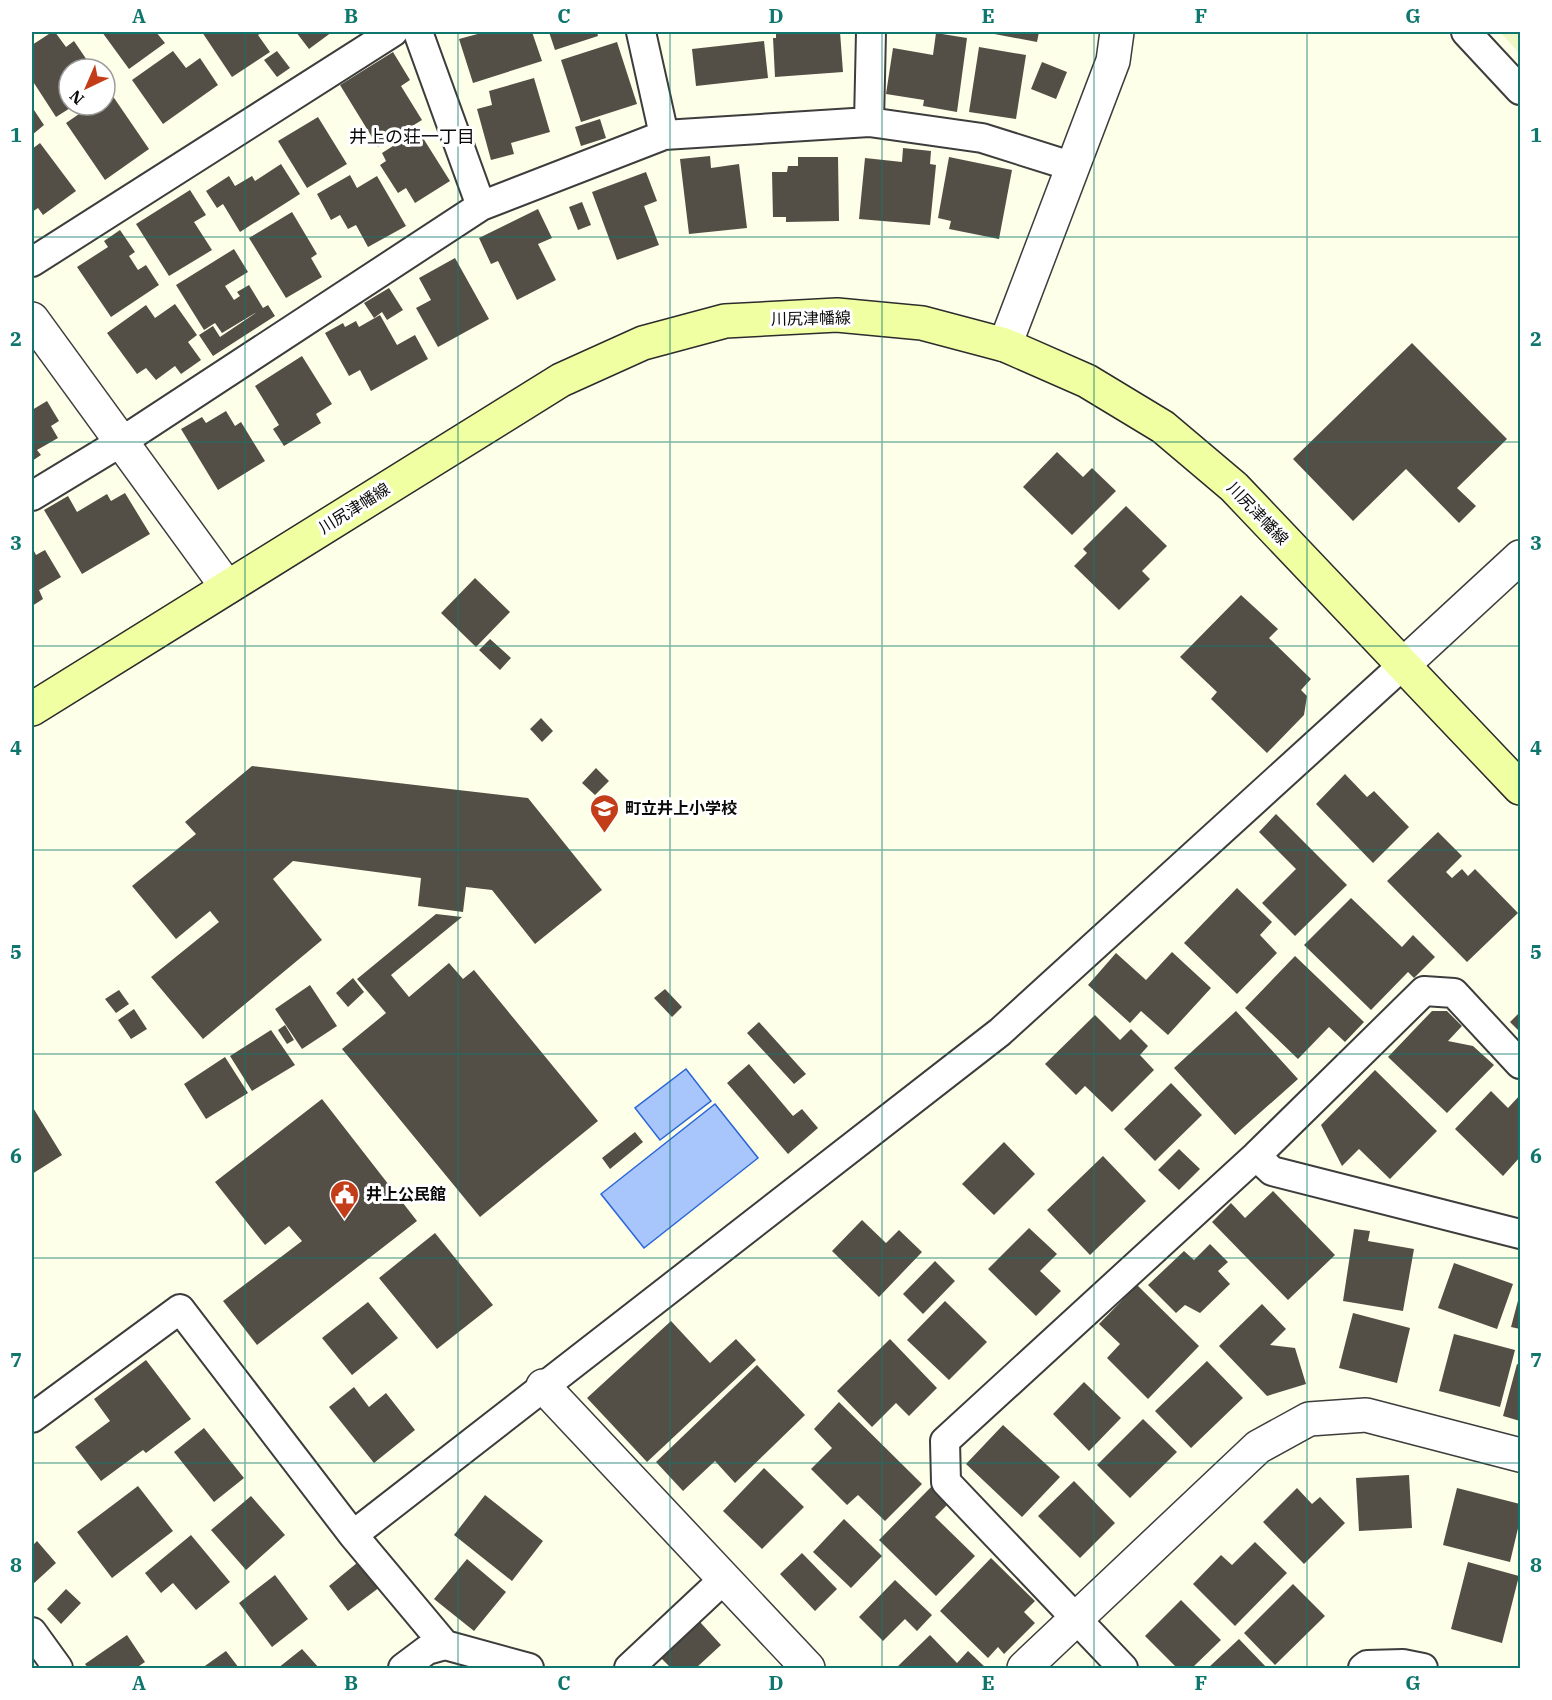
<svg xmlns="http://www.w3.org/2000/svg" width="1552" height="1700" viewBox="0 0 1552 1700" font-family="'IBM Plex Serif','Noto Sans JP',serif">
<rect width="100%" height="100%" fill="#feffe8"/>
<path fill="#eef7c6" d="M1500 32H1520V54Z"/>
<path fill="#a8c6fb" stroke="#2a65d7" stroke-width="1.5" d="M686 1069 711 1101 660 1140 635 1108Z
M715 1104 758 1158 644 1248 601 1194Z"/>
<path fill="#544f46" d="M52 32H55L66 47 74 41 93 69H69V105H75L56 117 32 80V45Z
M102 32H156L165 43 129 69Z
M202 32H263L258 35 270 52 232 77Z
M296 32H332L309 49Z
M485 32H532L542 61 473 83 459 39Z
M549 32H597L598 36 555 50Z
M776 32H840L843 72 775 77 773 38H776Z
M984 32H1039L1037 42Z
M936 33 967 38 957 112 923 106 924 100 886 94 893 48 933 55Z
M764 41 768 78 696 86 692 49Z
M617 42 637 104 581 122 561 60Z
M979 47 1026 55 1016 119 969 112Z
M173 51 186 68 200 58 218 85 163 124 132 80Z
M277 51 290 68 277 77 264 60Z
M393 52 410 80 401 86 422 120 378 147 340 85Z
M1042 62 1067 72 1056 99 1031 89Z
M534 78 550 132 511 143 514 154 491 160 477 109 492 105 489 91Z
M110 92 149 149 105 180 66 123 92 105H105V96Z
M32 107 44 125 32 135Z
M318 117 347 164 307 188 278 141Z
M600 119 606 138 581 146 575 127Z
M418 130 450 181 415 203 406 188 398 193 380 165 386 161 382 153Z
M40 143 76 191 43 215 38 208 32 212V149Z
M903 148 931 151 930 164 936 165 930 225 859 219 865 158 902 162Z
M710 156 711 168 739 164 747 228 689 234 680 159Z
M798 157H838L839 221 786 222V217H773L772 172H787L788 166H798Z
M949 157 1012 170 999 239 949 229 951 221 938 218Z
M281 164 300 194 240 232 223 204 217 208 206 191 229 176 235 186 252 176 255 181Z
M646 172 657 201 644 206 659 245 617 260 592 192Z
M350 175 357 188 377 176 406 226 368 247 356 225 348 229 340 215 331 220 317 194Z
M190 190 206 215 194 222 212 250 169 276 136 224Z
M582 202 591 225 578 230 569 207Z
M538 209 552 238 538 244 556 280 517 300 498 261 491 264 479 238Z
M292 212 317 254 311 258 322 277 286 298 249 238Z
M120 230 135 252 129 256 138 270 146 265 159 285 111 317 77 267 108 247 104 241Z
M234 249 248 272 225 286 234 300 240 296 237 292 249 285 263 308 268 305 275 316 213 356 199 335 213 326 220 337 257 312 222 333 215 323 204 330 176 285Z
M455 258 489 319 438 347 416 308 431 300 419 278Z
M389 288 403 310 387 320 382 312 374 318 364 303Z
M175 304 197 335 188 342 201 360 181 374 175 366 156 380 146 368 137 374 107 333 146 305 155 318Z
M380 315 397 345 415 335 428 359 371 391 360 370 349 376 325 333 343 323 345 327 356 321 359 327Z
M1412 343 1507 439 1457 488 1476 506 1459 523 1406 469 1353 521 1293 459Z
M302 356 332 404 316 414 321 423 284 446 273 429 279 425 255 386Z
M47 401 59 421 51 426 58 438 37 450 41 455 32 461V410Z
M226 411 235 426 241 422 265 461 218 490 181 429 202 417 206 423Z
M1057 452 1083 477 1092 468 1116 491 1072 535 1023 487Z
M125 493 150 534 82 574 44 510 68 496 77 512 107 494 111 501Z
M1126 506 1167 546 1142 571 1150 579 1119 610 1074 566 1087 553 1083 549Z
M32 547 36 555 45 550 61 577 39 590 43 599 32 606Z
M475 578 510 612 476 647 441 613Z
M1241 595 1278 629 1269 638 1311 679 1301 690 1307 696 1304 715 1267 753 1211 699 1217 692 1180 657Z
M490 639 511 658 500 670 479 650Z
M541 718 553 731 542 742 530 729Z
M252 766 528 798 602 890 535 944 492 890 466 887 463 912 418 906 421 878 293 861 273 879 322 940 203 1039 151 977 219 922 210 911 176 939 132 886 196 834 185 822Z
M596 768 609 781 595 795 582 783Z
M1345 774 1367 797 1374 791 1409 827 1373 863 1316 804Z
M1276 814 1347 885 1295 936 1262 903 1296 869 1259 832Z
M1438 832 1462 856 1446 872 1452 878 1462 869 1468 876 1475 869 1518 913 1467 962 1387 881Z
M1237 888 1272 922 1260 935 1277 953 1237 994 1184 943Z
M1351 898 1402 947 1413 935 1435 957 1414 978 1408 972 1371 1010 1304 945Z
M436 914 462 917 391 975 409 997 449 963 463 979 474 970 598 1121 480 1217 342 1049 386 1013 357 979Z
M1172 952 1211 988 1168 1035 1141 1011 1130 1023 1088 985 1116 953 1146 980Z
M1295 956 1364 1022 1345 1042 1329 1027 1298 1059 1245 1008Z
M353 978 364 992 348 1007 336 993Z
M310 985 337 1026 302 1049 275 1009Z
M665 989 682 1007 672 1017 654 998Z
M119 990 129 1004 116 1013 105 999Z
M134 1009 147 1029 131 1039 118 1020Z
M1236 1011 1298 1079 1235 1135 1174 1068Z
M1432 1011H1447L1462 1026 1448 1041 1473 1046 1494 1065 1447 1113 1388 1057Z
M1520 1012V1032L1510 1022Z
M1095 1015 1120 1040 1131 1029 1148 1046 1140 1055 1154 1070 1112 1112 1085 1086 1076 1095 1045 1064Z
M759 1022 806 1074 794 1084 747 1033Z
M285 1025 294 1040 287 1044 278 1030Z
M271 1030 295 1065 252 1091 230 1056Z
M225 1057 248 1093 206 1119 184 1084Z
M749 1064 793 1116 802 1109 818 1128 788 1154 727 1083Z
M1375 1070 1437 1131 1390 1179 1359 1149 1342 1166 1321 1125Z
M1171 1083 1202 1115 1155 1161 1124 1129Z
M1491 1091 1508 1108 1520 1095V1157L1503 1176 1455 1129Z
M322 1099 417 1221 257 1345 223 1301 302 1241 289 1226 265 1245 215 1182Z
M32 1106 62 1155 32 1174Z
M635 1132 643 1142 610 1169 602 1158Z
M1004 1142 1035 1174 994 1215 962 1184Z
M1179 1149 1200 1169 1179 1190 1158 1170Z
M1103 1156 1146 1201 1090 1255 1047 1210Z
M1273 1191 1335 1255 1288 1300 1212 1222 1231 1203 1245 1218Z
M862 1220 886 1243 899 1230 922 1252 879 1297 832 1251Z
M1029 1228 1057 1254 1040 1271 1061 1291 1036 1316 988 1269Z
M1354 1229 1370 1231 1368 1241 1414 1249 1403 1311 1343 1301Z
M435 1233 493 1305 437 1349 379 1278Z
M1210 1244 1228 1262 1218 1271 1230 1284 1200 1313 1185 1305 1176 1313 1148 1285 1184 1251 1194 1260Z
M935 1261 955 1281 923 1314 903 1294Z
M1454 1263 1513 1284 1497 1329 1438 1308Z
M1137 1285 1199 1346 1148 1399 1107 1358 1120 1344 1099 1324Z
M1520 1293V1329L1511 1327Z
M945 1301 987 1342 949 1380 907 1340Z
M368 1302 398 1338 352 1375 322 1338Z
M1262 1304 1286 1329 1270 1345 1295 1348 1306 1384 1267 1396 1219 1346Z
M1353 1313 1410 1328 1397 1383 1339 1368Z
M671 1321 710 1363 736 1339 756 1360 647 1462 587 1398Z
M1454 1334 1515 1350 1500 1407 1439 1391Z
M890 1339 937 1388 909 1416 896 1403 872 1427 837 1391Z
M146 1360 191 1419 146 1453 143 1450 101 1481 75 1447 110 1421 94 1399Z
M1207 1361 1243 1398 1191 1448 1155 1411Z
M1517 1364 1520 1365V1421L1503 1416Z
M757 1365 805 1415 735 1483 715 1461 683 1491 656 1462Z
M1084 1382 1121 1418 1089 1451 1053 1414Z
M354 1387 369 1407 386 1393 415 1430 374 1463 329 1407Z
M839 1402 922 1484 885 1521 858 1495 847 1505 811 1469 832 1448 814 1429Z
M1143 1419 1177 1452 1130 1498 1097 1465Z
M1003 1425 1060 1477 1022 1517 966 1464Z
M204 1428 244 1478 214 1502 174 1452Z
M764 1468 804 1507 762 1549 723 1511Z
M1409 1475 1412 1528 1359 1531 1356 1478Z
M1074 1481 1115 1523 1080 1558 1038 1516Z
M138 1486 173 1531 112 1578 77 1532Z
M932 1486 949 1503 935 1517 975 1556 936 1596 879 1540Z
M1297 1488 1312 1504 1320 1497 1345 1523 1304 1564 1263 1522Z
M1457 1488 1520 1504V1520L1510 1562 1443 1545Z
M485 1495 543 1541 512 1581 454 1535Z
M251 1496 285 1535 246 1570 211 1530Z
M844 1519 882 1556 851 1588 813 1552Z
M191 1535 230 1582 196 1610 173 1583 161 1593 145 1573Z
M37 1541 56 1563 32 1585V1546Z
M1255 1542 1287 1573 1235 1626 1193 1584 1221 1555 1232 1565Z
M802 1553 837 1589 815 1611 780 1574Z
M363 1558 384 1584 348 1611 329 1586Z
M991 1558 1035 1601 1024 1612 1035 1623 1004 1654 998 1647 988 1658 940 1611Z
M467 1559 506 1592 474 1631 434 1599Z
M1468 1562 1519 1576 1502 1643 1451 1629Z
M275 1575 308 1619 272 1647 239 1603Z
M895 1580 932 1615 917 1631 905 1619 883 1641 859 1617Z
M1293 1584 1325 1616 1275 1665 1244 1633Z
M66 1589 81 1603 61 1624 47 1609Z
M1181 1600 1221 1640 1192 1668H1177L1145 1636Z
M700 1622 721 1645 696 1668H671L661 1658Z
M127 1635 145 1662 136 1668H88L85 1664Z
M930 1635 957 1663 968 1651 986 1668H896Z
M1239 1639 1267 1668H1208Z
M302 1649 319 1668H278Z
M226 1651 239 1668H202Z"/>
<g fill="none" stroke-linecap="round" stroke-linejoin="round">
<defs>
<path id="minor" d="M418 32 481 206
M641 32 664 135
M1466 32 1520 90
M869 122 871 32
M32 262 393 32
M32 496 121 442 481 206 664 135 869 122 982 138 1074 167
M1256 1156 1272 1171 1520 1234
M32 1418 180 1309 353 1535 445 1645 529 1668
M353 1535 1000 1032 1403 665
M32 1632 58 1668
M403 1668 427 1650 445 1645
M629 1668 724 1579
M1123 1668 946 1482 945 1441 1256 1156 1424 991 1454 993 1520 1064
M1363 1668 1367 1665 1403 1664 1423 1668"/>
<path id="tertiary" d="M32 319 227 587
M1005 345 1113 61 1117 32
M1403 665 1520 557
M543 1386 808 1668
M1024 1668 1258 1447 1309 1419 1366 1415 1520 1455"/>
<path id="secondary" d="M32 709 561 380 643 343 725 321 837 315 922 323 1005 345 1087 381 1163 427 1234 487 1520 788"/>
</defs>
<use href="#minor" stroke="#3d3d3d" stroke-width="32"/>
<use href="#tertiary" stroke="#3d3d3d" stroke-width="36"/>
<use href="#secondary" stroke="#2c2c2c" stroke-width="36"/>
<use href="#minor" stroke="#fff" stroke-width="28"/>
<use href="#tertiary" stroke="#fff" stroke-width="33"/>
<use href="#secondary" stroke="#f1ffa3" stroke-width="33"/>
</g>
<path fill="none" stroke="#0f766e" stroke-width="1.5" stroke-opacity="0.55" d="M245 32V1668M458 32V1668M670 32V1668M882 32V1668M1094 32V1668M1307 32V1668M32 237H1520M32 442H1520M32 646H1520M32 850H1520M32 1054H1520M32 1258H1520M32 1463H1520"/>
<defs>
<symbol id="school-pin" viewBox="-11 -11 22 30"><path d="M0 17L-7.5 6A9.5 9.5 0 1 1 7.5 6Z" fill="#c43d19" stroke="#fff"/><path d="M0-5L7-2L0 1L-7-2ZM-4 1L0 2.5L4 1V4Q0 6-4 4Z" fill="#fff"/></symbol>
<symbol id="civic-pin" viewBox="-11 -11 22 30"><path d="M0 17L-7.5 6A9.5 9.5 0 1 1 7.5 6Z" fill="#c43d19" stroke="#fff"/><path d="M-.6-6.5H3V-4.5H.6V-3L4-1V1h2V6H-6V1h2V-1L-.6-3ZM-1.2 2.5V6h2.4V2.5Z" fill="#fff"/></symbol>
</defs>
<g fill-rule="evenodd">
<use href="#school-pin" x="588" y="792" width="33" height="45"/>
<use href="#civic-pin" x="328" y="1178" width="33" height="45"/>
</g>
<g text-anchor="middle" stroke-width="6" stroke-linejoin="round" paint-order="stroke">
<g font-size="16" fill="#0a0a0a" stroke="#fff">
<text transform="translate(811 318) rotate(-1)" y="6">川尻津幡線</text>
<text transform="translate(354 508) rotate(-32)" y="6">川尻津幡線</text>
<text transform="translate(1258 513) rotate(46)" y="6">川尻津幡線</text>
</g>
<g font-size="16" font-weight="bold" fill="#0a0a0a" stroke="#fff" text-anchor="start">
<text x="625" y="814">町立井上小学校</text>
<text x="366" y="1200">井上公民館</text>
</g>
<g font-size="18" fill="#0a0a0a" stroke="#fff">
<text x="412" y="143">井上の荘一丁目</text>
</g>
</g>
<rect width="1552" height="1700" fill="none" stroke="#ffffff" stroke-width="66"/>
<g transform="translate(87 87) rotate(224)"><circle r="28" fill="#ffffff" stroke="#9d9d9d" stroke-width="1.5"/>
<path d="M0-4.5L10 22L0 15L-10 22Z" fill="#c43d19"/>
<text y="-9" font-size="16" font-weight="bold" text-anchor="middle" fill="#0a0a0a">N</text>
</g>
<rect x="33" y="33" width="1486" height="1634" fill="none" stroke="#0f766e" stroke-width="2"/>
<g font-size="20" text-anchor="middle" font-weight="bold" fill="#0f766e">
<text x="139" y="23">A</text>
<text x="351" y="23">B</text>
<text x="564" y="23">C</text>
<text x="776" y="23">D</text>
<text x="988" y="23">E</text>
<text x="1201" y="23">F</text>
<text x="1413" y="23">G</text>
<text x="16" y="142">1</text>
<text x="1536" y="142">1</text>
<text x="16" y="346">2</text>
<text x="1536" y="346">2</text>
<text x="16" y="550">3</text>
<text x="1536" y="550">3</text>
<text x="16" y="755">4</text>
<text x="1536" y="755">4</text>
<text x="16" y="959">5</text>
<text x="1536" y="959">5</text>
<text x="16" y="1163">6</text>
<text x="1536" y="1163">6</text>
<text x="16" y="1367">7</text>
<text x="1536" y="1367">7</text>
<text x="16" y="1572">8</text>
<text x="1536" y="1572">8</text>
<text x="139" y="1690">A</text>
<text x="351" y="1690">B</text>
<text x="564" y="1690">C</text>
<text x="776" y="1690">D</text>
<text x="988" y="1690">E</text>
<text x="1201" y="1690">F</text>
<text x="1413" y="1690">G</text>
</g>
</svg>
